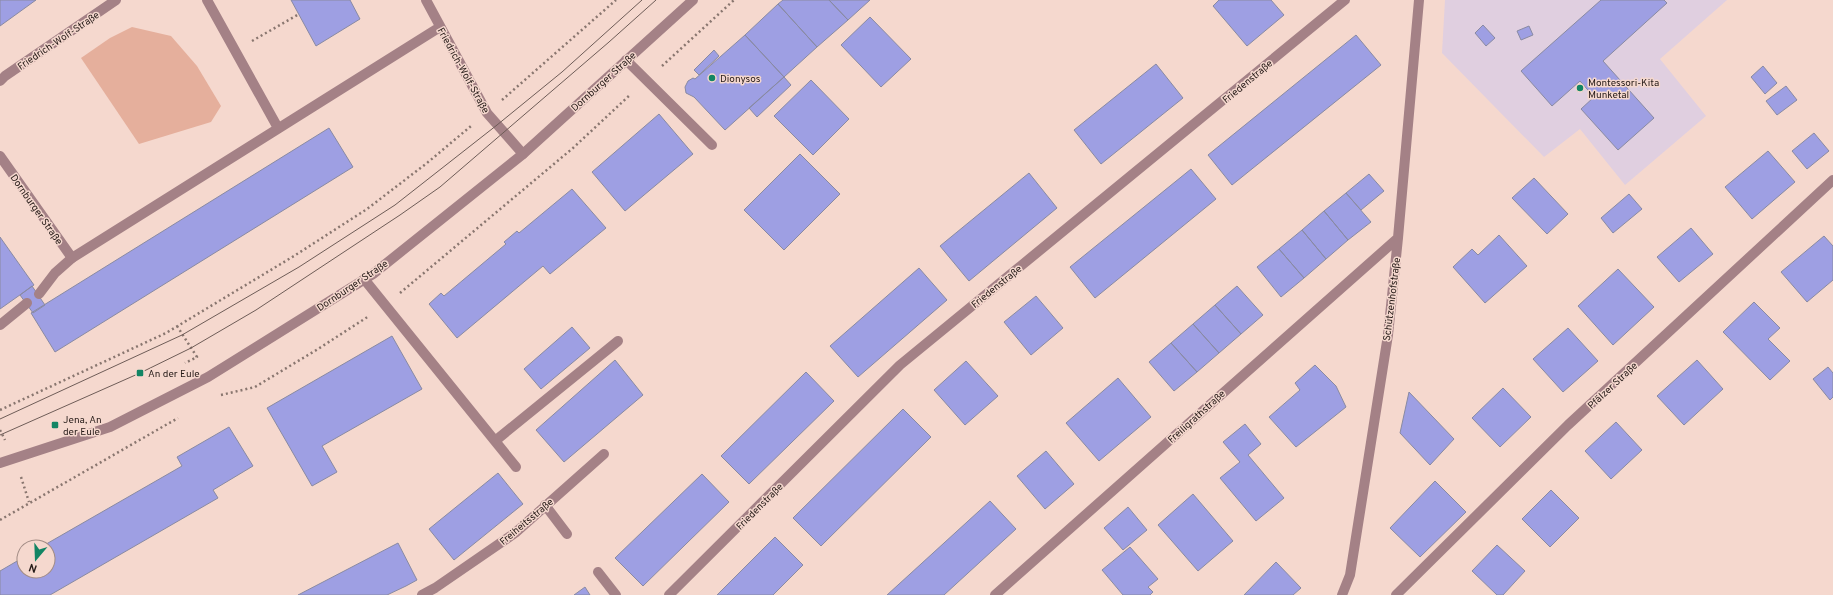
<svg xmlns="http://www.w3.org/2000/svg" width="1833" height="595" viewBox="0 0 1833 595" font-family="Overpass,sans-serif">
<rect width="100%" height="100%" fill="#f5d8ce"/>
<path fill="#e0cfe0" d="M1445 0H1727L1660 59 1706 116 1625 185 1580 129 1544 157 1442 53Z"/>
<path fill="#e5af9c" d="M132 27 171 36 197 66 221 106 211 122 139 144 81 58 110 38Z"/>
<path fill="#9e9fe3" stroke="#898aa2" d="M0 0H36L0 26Z
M291 0H350L360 19 316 46Z
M783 0H829L848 20 817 47 778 4Z
M829 0H870L848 20Z
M1219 0H1271L1284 15 1247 46 1213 6Z
M1601 0H1664L1667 3 1603 61 1654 118 1618 150 1581 109 1594 97 1580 81 1552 106 1521 71Z
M778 4 817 47 784 77 745 35Z
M870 17 911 59 881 87 841 45Z
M1483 25 1495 38 1486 46 1475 33Z
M1529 26 1533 35 1521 40 1517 31Z
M745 35 784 77 725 130 694 97 686 93 685 87 688 81 693 78 695 79Z
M1356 35 1381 65 1232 185 1208 155Z
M714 50 719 56 699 75 694 70Z
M1156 64 1183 98 1101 164 1074 130Z
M1763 66 1777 83 1765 94 1751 77Z
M784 77 791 85 757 117 749 108Z
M811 80 849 119 813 155 774 116Z
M1786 86 1797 100 1777 115 1766 101Z
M659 114 693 154 625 211 592 172Z
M329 128 353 167 55 352 31 313Z
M1814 133 1829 151 1807 169 1792 151Z
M1768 151 1795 182 1752 219 1725 187Z
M800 154 840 194 784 250 744 210Z
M1191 169 1216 199 1095 298 1070 267Z
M1029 173 1057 208 969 281 940 246Z
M1369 174 1384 191 1361 210 1346 193Z
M1534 178 1568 214 1547 234 1512 198Z
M572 189 606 228 550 274 543 266 457 338 429 304 441 293 444 296 506 244 504 242 517 231 519 233Z
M1346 193 1371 222 1348 240 1324 211Z
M1629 194 1642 209 1613 233 1601 218Z
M1324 211 1348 240 1326 259 1302 230Z
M1691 228 1713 254 1679 282 1657 257Z
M1302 230 1326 259 1304 278 1279 249Z
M1499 235 1527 266 1485 303 1453 267 1472 249 1478 255Z
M1824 236 1833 246V280L1807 302 1781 272Z
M0 237 34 285 0 309Z
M1279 249 1304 278 1281 297 1257 267Z
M919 268 947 300 858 377 830 346Z
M1618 269 1654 307 1613 345 1578 306Z
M32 286 45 305 33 313 20 295Z
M1237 286 1263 315 1241 334 1215 305Z
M1036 296 1063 328 1031 355 1004 322Z
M1754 302 1780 328 1768 339 1790 361 1770 380 1723 332Z
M1215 305 1241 334 1219 353 1193 324Z
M1193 324 1219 353 1197 372 1171 343Z
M572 327 590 348 541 389 524 369Z
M1568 328 1598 361 1563 392 1533 359Z
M392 336 422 389 322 446 337 472 312 486 267 408Z
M1171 343 1197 372 1174 391 1149 362Z
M615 360 643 395 564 462 536 430Z
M1697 360 1723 389 1684 425 1657 396Z
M966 361 998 396 965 425 934 390Z
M1315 365 1336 386 1346 407 1296 447 1269 417 1300 390 1295 383Z
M1828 367 1833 373V397L1830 400 1813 379Z
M806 372 834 401 749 484 721 456Z
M1118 378 1151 417 1099 461 1066 423Z
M1503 388 1531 417 1500 447 1472 418Z
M1409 392 1454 439 1430 465 1400 433Z
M903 409 931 437 821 546 793 518Z
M1616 422 1642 450 1611 479 1585 451Z
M1245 424 1261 444 1248 455 1284 498 1256 521 1220 478 1240 462 1223 442Z
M229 427 253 466 213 490 218 498 50 595H0V571L24 557V571H48V547H41L182 466 177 457Z
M1046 451 1074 484 1045 509 1017 476Z
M498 473 523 504 454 560 429 529Z
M702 474 729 502 643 586 615 558Z
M1435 481 1466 512 1420 557 1390 528Z
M1551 490 1579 518 1550 547 1522 519Z
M1193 494 1233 541 1198 571 1158 525Z
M990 501 1016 529 944 595H887Z
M1128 507 1147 530 1123 550 1104 528Z
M775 537 803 565 773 595H717Z
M398 543 417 580 406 586 387 595H298Z
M1497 545 1525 571 1503 595H1497L1472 571Z
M1130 547 1158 579 1148 587 1153 592 1150 595H1123L1102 570Z
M1276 562 1301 588 1293 595H1244Z
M585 587 590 595H574Z"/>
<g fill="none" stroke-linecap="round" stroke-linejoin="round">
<path stroke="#89766f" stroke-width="2.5" stroke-dasharray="2 3" stroke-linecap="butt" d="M252 41 299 14
M662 66 734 0
M502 100 616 0
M400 293 573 148 631 94
M177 326 197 357 185 363
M221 395 255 387 318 349 369 316
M0 410 166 333 294 256 367 209 427 163 471 126
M0 430 5 440
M21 477 29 502
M0 520 178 418"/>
<path stroke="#a48186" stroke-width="10" d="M626 60 712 145
M364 279 495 441 618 341
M39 294 55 273 72 258
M0 325 27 303
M495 441 516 467
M545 505 567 534
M598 572 616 595"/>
<path stroke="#a48186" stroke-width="10" d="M207 0 278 128
M426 0 487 113 523 154
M0 81 5 76 116 0
M0 156 72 258 440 27
M422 595 435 588 515 533 604 454
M669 595 900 365 1345 0
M995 595 1398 238
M1342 595 1350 575 1388 335 1398 238 1419 0
M1396 595 1568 425 1833 180"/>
<path stroke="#a48186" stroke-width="10" d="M0 463 110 427 208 377 373 274 523 154 693 0"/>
<path stroke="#6e5c57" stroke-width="1" d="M0 419 182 335 299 267 395 205 497 125 562 72 642 0
M0 435 140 373 191 348 256 310 400 215 440 187 609 42 656 0"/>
</g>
<g fill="#128564" stroke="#f5d8ce" stroke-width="1.5">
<circle cx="712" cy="78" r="4"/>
<circle cx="1580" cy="88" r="4"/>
<rect x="136" y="369" width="8" height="8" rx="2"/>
<rect x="51" y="421" width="8" height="8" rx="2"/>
</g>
<g text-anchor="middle" stroke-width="3" stroke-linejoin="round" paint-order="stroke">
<g font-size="10" fill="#261b18" stroke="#f5d8ce">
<text transform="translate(58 40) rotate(-34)" y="4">Friedrich-Wolf-Straße</text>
<text transform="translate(464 70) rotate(61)" y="4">Friedrich-Wolf-Straße</text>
<text transform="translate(603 81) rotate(-42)" y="4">Dornburger Straße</text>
<text transform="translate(1247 81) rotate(-40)" y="4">Friedenstraße</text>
<text transform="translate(37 209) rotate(55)" y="4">Dornburger Straße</text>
<text transform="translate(352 285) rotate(-34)" y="4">Dornburger Straße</text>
<text transform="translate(996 286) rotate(-39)" y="4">Friedenstraße</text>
<text transform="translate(1391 299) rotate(-83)" y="4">Schützenhofstraße</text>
<text transform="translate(1612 385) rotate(-43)" y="4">Pfälzer Straße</text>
<text transform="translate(1196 416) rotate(-42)" y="4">Freiligrathstraße</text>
<text transform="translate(759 506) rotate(-45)" y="4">Friedenstraße</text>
<text transform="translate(526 521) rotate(-40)" y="4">Freiheitsstraße</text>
</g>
<g font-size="10" fill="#261b18" stroke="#f5d8ce" text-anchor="start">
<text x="720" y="82">Dionysos</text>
<text x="1588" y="86">Montessori-Kita<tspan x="1588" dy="12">Munketal</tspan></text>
<text x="148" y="377">An der Eule</text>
<text x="63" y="423">Jena, An<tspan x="63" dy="12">der Eule</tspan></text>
</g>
</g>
<g transform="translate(36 559) rotate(199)"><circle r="19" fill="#f5d8ce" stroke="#a28c85"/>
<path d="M0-3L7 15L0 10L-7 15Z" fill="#128564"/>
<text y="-6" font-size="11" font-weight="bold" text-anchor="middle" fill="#261b18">N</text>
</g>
</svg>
